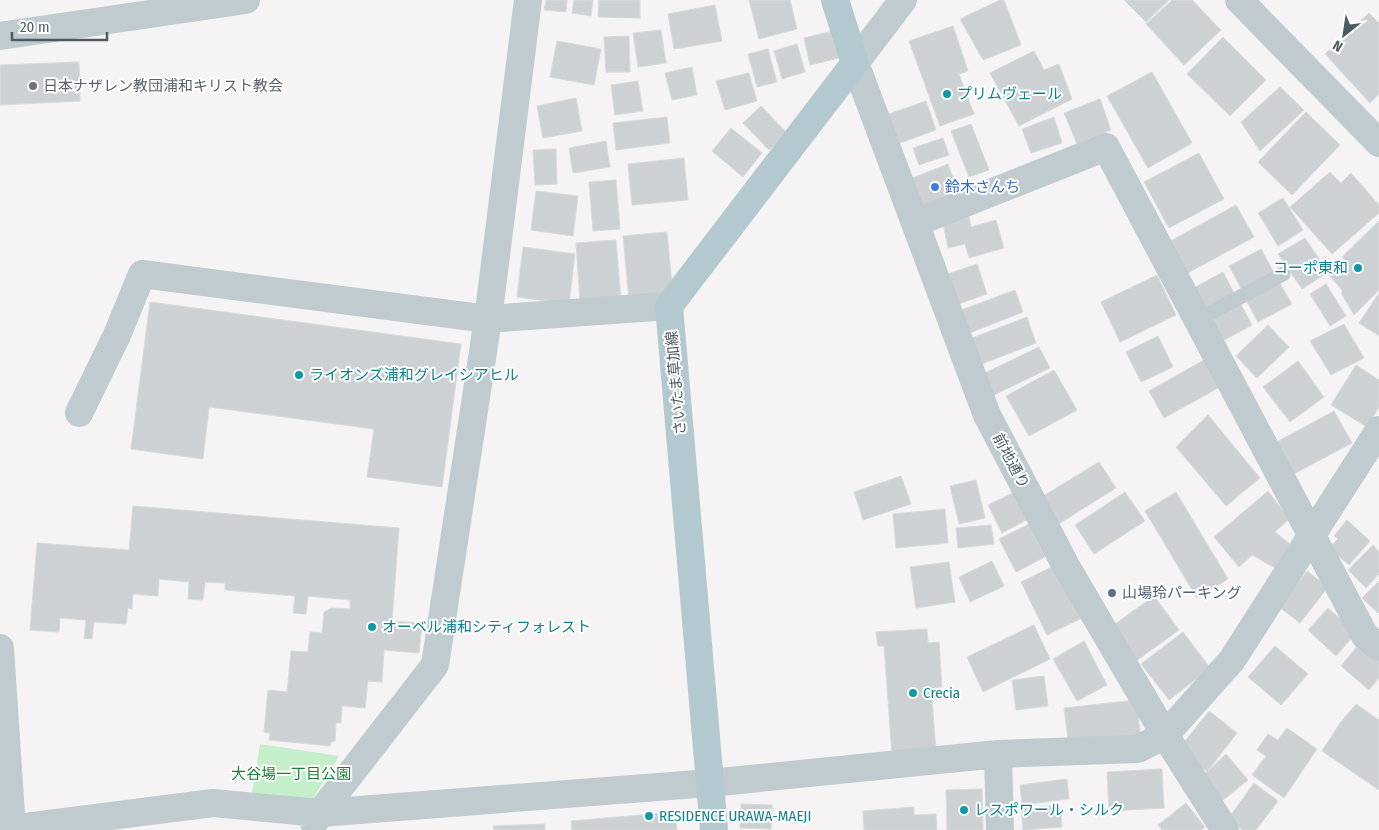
<svg xmlns="http://www.w3.org/2000/svg" width="1379" height="830" viewBox="0 0 1379 830" font-family="'Fira Sans Condensed','Noto Sans JP',sans-serif">
<rect width="100%" height="100%" fill="#f5f3f3"/>
<path fill="#c5eeca" d="M260 744 339 756 311 802 252 793Z"/>
<path fill="#cdd1d4" stroke="#d7dadd" d="M546 0H567L566 12 544 10Z
M574 0H593L591 16 572 13Z
M599 0H640V18L598 17Z
M749 0H790L797 29 759 39Z
M1000 0H1004L1021 45 983 60 960 19Z
M1124 0H1169L1146 22Z
M1172 0H1192L1221 30 1184 65 1146 24Z
M715 5 722 41 674 49 668 14Z
M1369 13 1379 23V94L1370 103 1325 54Z
M953 26 968 71 959 74 974 114 940 126 909 41Z
M661 30 666 63 638 67 633 33Z
M833 31 839 58 810 65 804 38Z
M629 36 630 72H606L604 37Z
M1223 37 1266 80 1230 116 1187 74Z
M557 41 601 49 594 85 550 77Z
M797 44 805 72 782 79 774 51Z
M768 49 777 82 757 87 748 54Z
M1034 51 1044 70 1059 64 1072 99 1019 126 990 73Z
M79 62 80 101 0 105V65Z
M692 67 697 95 672 100 665 73Z
M1152 72 1192 143 1148 168 1107 96Z
M749 73 757 101 725 110 716 81Z
M638 81 643 111 615 115 611 85Z
M1280 87 1304 110 1260 151 1241 122Z
M576 98 582 131 543 138 537 106Z
M1100 99 1111 130 1077 144 1064 113Z
M926 101 936 130 897 144 886 115Z
M761 106 787 133 769 150 743 123Z
M1306 112 1340 145 1292 195 1258 162Z
M667 117 670 143 616 150 613 123Z
M1054 117 1062 143 1031 153 1022 129Z
M971 124 989 170 969 177 951 131Z
M731 128 762 153 743 177 712 151Z
M943 138 949 155 919 165 913 148Z
M606 141 610 167 573 173 569 148Z
M556 149 557 184 535 185 533 150Z
M1199 153 1224 199 1169 228 1144 182Z
M684 158 688 200 632 205 628 164Z
M948 164 959 195 922 209 910 179Z
M1330 172 1341 183 1351 173 1379 205V213L1332 254 1290 207Z
M616 180 620 229 593 231 589 182Z
M536 191 578 196 573 236 531 230Z
M1283 198 1303 230 1278 246 1258 213Z
M1236 205 1254 237 1186 274 1169 242Z
M969 217 971 227 996 220 1004 248 969 258 965 244 948 248 943 223Z
M1379 221V290L1354 315 1341 293 1343 291 1329 275 1345 260 1342 257Z
M667 232 673 296 629 300 623 236Z
M1305 238 1328 272 1302 289 1278 254Z
M616 240 621 300 580 302 576 243Z
M523 247 575 254 569 304 517 297Z
M1261 249 1274 273 1242 290 1229 266Z
M977 264 987 294 956 305 945 275Z
M1223 272 1235 295 1202 312 1190 290Z
M1157 275 1176 315 1120 342 1101 302Z
M1279 282 1292 304 1258 322 1246 300Z
M1326 284 1346 316 1330 326 1310 294Z
M1015 290 1023 312 967 334 959 311Z
M1379 293V336L1359 323Z
M150 302 461 344 442 487 367 477 374 429 209 407 203 459 131 449Z
M1240 303 1252 325 1217 344 1205 322Z
M1027 317 1036 343 977 366 967 340Z
M1344 324 1364 358 1331 375 1310 341Z
M1268 325 1289 347 1257 378 1236 356Z
M1158 336 1173 367 1141 382 1126 352Z
M1039 347 1050 368 992 396 981 375Z
M1204 360 1220 387 1164 418 1149 391Z
M1298 361 1324 397 1290 422 1263 387Z
M1356 365 1379 380V407L1367 427 1331 405Z
M1054 370 1077 410 1029 436 1006 396Z
M1334 411 1352 443 1290 476 1273 444Z
M1208 415 1260 478 1226 506 1176 447Z
M1099 462 1116 488 1057 525 1040 498Z
M901 476 911 504 863 520 854 492Z
M976 480 985 518 959 524 950 486Z
M1019 490 1032 517 1002 533 988 505Z
M1268 491 1289 519 1275 532 1291 545 1277 569 1252 555 1239 567 1214 537Z
M1125 492 1145 521 1094 554 1075 525Z
M1176 492 1228 579 1197 598 1145 511Z
M133 506 399 528 392 621 422 623 419 653 384 650 382 682 368 681 365 708 342 706 341 723H336L335 741 331 742 330 746 269 740 270 733 264 732 268 690 287 692 291 651 308 652 310 632 322 633 324 612 332 608 350 609V600L308 596 306 614 293 613 295 596 225 590V583L205 582 203 600 188 599 189 582 159 579 158 596 133 594 132 609 128 608 126 624 94 622 92 639 84 638 86 620 60 618 59 632 30 630 37 543 129 550Z
M945 509 948 543 896 548 893 514Z
M1347 520 1370 541 1349 565 1329 548 1338 539 1334 536Z
M1029 524 1045 557 1016 572 999 539Z
M991 525 994 544 958 548 956 528Z
M1373 545 1379 552V574L1366 588 1348 570Z
M992 561 1004 586 970 602 959 577Z
M949 562 955 602 916 608 910 567Z
M1056 565 1082 618 1047 635 1021 582Z
M1307 571 1328 587 1300 623 1279 607Z
M1379 581V612L1378 613 1362 598Z
M1154 596 1179 630 1136 661 1111 627Z
M1328 608 1356 633 1336 656 1308 630Z
M1034 625 1050 659 983 692 967 657Z
M927 629 928 643 939 642 942 687H938V699H932L936 752 892 755 884 646H878L876 632Z
M1183 632 1210 668 1169 700 1141 664Z
M1084 641 1107 685 1077 701 1053 659Z
M1359 644 1379 661V678L1369 690 1341 666Z
M1275 646 1308 674 1281 705 1248 677Z
M1044 676 1048 706 1016 710 1012 680Z
M1136 700 1141 738 1069 746 1064 708Z
M1356 704 1379 720V790L1322 751 1340 723Z
M1209 711 1237 733 1207 772 1178 750Z
M1287 728 1317 749 1284 798 1252 775 1266 756 1257 750 1268 734 1278 740Z
M1226 754 1248 780 1218 804 1197 778 1207 772Z
M1162 769 1164 808 1109 811 1107 772Z
M1067 779 1069 799 1022 805 1020 785Z
M1254 783 1278 801 1256 830H1243L1228 819Z
M982 789 983 830H947L946 790Z
M1186 803 1205 827 1201 830H1162L1158 825Z
M741 804 772 805 771 829 740 828Z
M1060 805 1062 827 1023 830 1021 809Z
M914 807V815L936 814 937 830H864L863 811Z
M675 812 677 830H572L571 821Z
M545 824V830H494L493 826Z"/>
<g fill="none" stroke-linecap="round" stroke-linejoin="round">
<path stroke="#bfcbce" stroke-width="15" d="M1197 320 1283 274"/>
<path stroke="#bfcbce" stroke-width="28" d="M0 36 246 0
M855 63 987 415 1066 566 1165 735 1225 830
M915 223 1106 147 1365 636 1379 647
M79 413 117 335 142 274 488 319 669 306
M0 648 12 830
M998 754 1000 830
M314 823 320 813 435 665 488 319 528 0
M0 830 213 803 320 813 710 783 998 754 1138 749 1165 735 1232 660 1379 430"/>
<path stroke="#bfcbce" stroke-width="28" d="M1239 0 1379 143
M855 63 903 0"/>
<path stroke="#b4c9cf" stroke-width="28" d="M714 830 669 306 855 63 835 0"/>
</g>
<circle fill="#6b7280" stroke="#fff" stroke-width="2" cx="33" cy="86" r="5"/>
<g fill="#0f9aa8" stroke="#fff" stroke-width="2">
<circle cx="947" cy="94" r="5"/>
<circle cx="1358" cy="268" r="5"/>
<circle cx="299" cy="375" r="5"/>
<circle cx="372" cy="627" r="5"/>
<circle cx="913" cy="693" r="5"/>
<circle cx="964" cy="810" r="5"/>
<circle cx="649" cy="816" r="5"/>
</g>
<circle fill="#3f7fe0" stroke="#fff" stroke-width="2" cx="935" cy="187" r="5"/>
<circle fill="#5c6f8a" stroke="#fff" stroke-width="2" cx="1112" cy="593" r="5"/>
<g text-anchor="middle" stroke-width="4" stroke-linejoin="round" paint-order="stroke">
<g font-size="15" fill="#5b616d" stroke="#fff" text-anchor="start">
<text x="43" y="91">日本ナザレン教団浦和キリスト教会</text>
</g>
<g font-size="15" fill="#0d838f" stroke="#fff" text-anchor="start">
<text x="957" y="99">プリムヴェール</text>
<text x="1348" y="273" text-anchor="end">コーポ東和</text>
<text x="309" y="380">ライオンズ浦和グレイシアヒル</text>
<text x="382" y="632">オーベル浦和シティフォレスト</text>
<text x="923" y="698">Crecia</text>
<text x="974" y="815">レスポワール・シルク</text>
<text x="659" y="821">RESIDENCE URAWA-MAEJI</text>
</g>
<g font-size="15" fill="#366cbe" stroke="#fff" text-anchor="start">
<text x="945" y="192">鈴木さんち</text>
</g>
<g font-size="15" fill="#4b5b5f" stroke="#fff">
<text transform="translate(676 383) rotate(-95)" y="5">さいたま草加線</text>
<text transform="translate(1011 461) rotate(62)" y="5">前地通り</text>
</g>
<g font-size="15" fill="#4e5e75" stroke="#fff" text-anchor="start">
<text x="1122" y="598">山場玲パーキング</text>
</g>
<g font-size="15" fill="#1e7e34" stroke="#fff">
<text x="291" y="779">大谷場一丁目公園</text>
</g>
</g>
<g transform="translate(1344 35) rotate(210)" stroke="#ffffff" stroke-width="4" paint-order="stroke">
<path d="M0-4L9 19L0 12L-9 19Z" fill="#4b5b5f"/>
<text y="-8" font-size="14" font-weight="bold" text-anchor="middle" fill="#4b5b5f">N</text>
</g>
<path d="M12 32v8h95v-8" fill="none" stroke="#4b5b5f" stroke-width="2.5"/>
<text x="20" y="32" font-size="15" fill="#4b5b5f" stroke="#ffffff" stroke-width="4" paint-order="stroke">20 m</text>
</svg>
